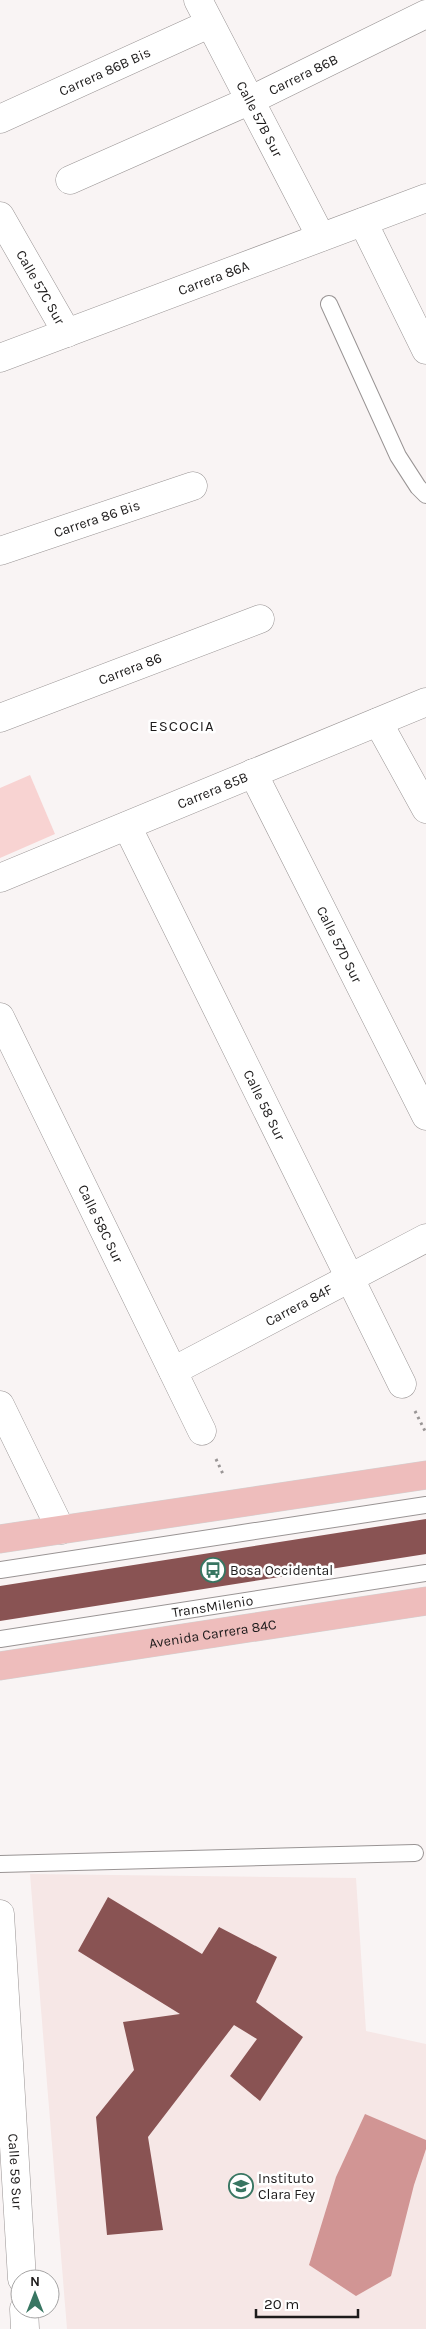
<svg xmlns="http://www.w3.org/2000/svg" width="426" height="2329" viewBox="0 0 426 2329" font-family="Karla,sans-serif">
<rect width="100%" height="100%" fill="#f9f4f4"/>
<path fill="#f6e7e6" d="M30 1874 356 1878 366 2031 426 2044V2329H67Z"/>
<path fill="#f8d3d2" d="M30 775 55 834 0 858V788Z"/>
<path fill="#d19594" d="M365 2114 426 2140V2149L414 2185 391 2276 356 2296 309 2265 336 2177Z"/>
<path fill="#895353" d="M426 1519V1554L0 1621V1586Z
M108 1897 202 1954 219 1927 277 1957 256 2002 303 2037 260 2101 230 2076 257 2039 234 2025 148 2137 163 2230 107 2235 96 2117 134 2070 123 2022 180 2014 78 1951Z"/>
<g fill="none" stroke-linecap="round" stroke-linejoin="round">
<defs>
<g id="service">
<path d="M329 304 398 456 418 487 426 495"/>
<path d="M0 1570 426 1505"/>
<path id="s1" d="M0 1639 426 1573"/>
<path d="M0 1864 415 1853"/>
</g>
<g id="minor">
<path id="s2" d="M198 0 321 237"/>
<path id="s3" d="M0 119 209 24"/>
<path id="s4" d="M70 180 251 100 426 14"/>
<path id="s5" d="M0 216 67 333"/>
<path id="s6" d="M0 551 193 486"/>
<path id="s7" d="M0 718 260 619"/>
<path d="M378 722 426 809"/>
<path id="s8" d="M253 773 426 1116"/>
<path id="s9" d="M127 826 402 1384"/>
<path id="s10" d="M0 878 426 702"/>
<path id="s11" d="M0 1017 202 1431"/>
<path id="s12" d="M173 1371 426 1238"/>
<path d="M0 1405 61 1530"/>
<path id="s13" d="M0 1914 22 2279"/>
<path d="M24 2309 25 2329"/>
</g>
<g id="tertiary">
<path d="M363 222 426 350"/>
<path id="s14" d="M0 358 426 198"/>
</g>
<g id="primary">
<path d="M0 1539 426 1475"/>
<path id="s15" d="M0 1666 426 1601"/>
</g>
</defs>
<use href="#service" stroke="#999494" stroke-width="18"/>
<use href="#minor" stroke="#999494" stroke-width="29"/>
<use href="#tertiary" stroke="#999494" stroke-width="29"/>
<use href="#primary" stroke="#d2d1d1" stroke-width="29"/>
<path stroke="#9a9696" stroke-width="3" stroke-dasharray="2.5 4" stroke-linecap="butt" d="M415 1411 426 1433
M216 1459 223 1474"/>
<use href="#service" stroke="#fff" stroke-width="16"/>
<use href="#minor" stroke="#fff" stroke-width="28"/>
<use href="#tertiary" stroke="#fff" stroke-width="28"/>
<use href="#primary" stroke="#eebdbc" stroke-width="28"/>
</g>
<defs>
<symbol id="bus-ring" viewBox="-11 -11 22 22"><circle r="9.5" fill="#fff" stroke="#387662" stroke-width="1.5"/><path d="M-5-6H5V4H4V6H2V4H-2V6H-4V4H-5ZM-3.5-4V0h7V-4ZM-3.5 1.2v1.5H-2V1.2ZM2 1.2v1.5H3.5V1.2Z" fill="#387662"/></symbol>
<symbol id="school-ring" viewBox="-11 -11 22 22"><circle r="9.5" fill="#fff" stroke="#387662" stroke-width="1.5"/><path d="M0-5L7-2L0 1L-7-2ZM-4 1L0 2.5L4 1V4Q0 6-4 4Z" fill="#387662"/></symbol>
</defs>
<g fill-rule="evenodd">
<use href="#bus-ring" x="199" y="1556" width="28" height="28"/>
<use href="#school-ring" x="227" y="2172" width="28" height="28"/>
</g>
<g text-anchor="middle" stroke-width="5" stroke-linejoin="round" paint-order="stroke">
<g font-size="14" fill="#1d1b1b" stroke="#fff">
<text dy="5" stroke="none"><textPath href="#s3" startOffset="115">Carrera 86B Bis</textPath></text>
<text dy="5" stroke="none"><textPath href="#s4" startOffset="256">Carrera 86B</textPath></text>
<text dy="5" stroke="none"><textPath href="#s2" startOffset="134">Calle 57B Sur</textPath></text>
<text dy="5" stroke="none"><textPath href="#s14" startOffset="228">Carrera 86A</textPath></text>
<text dy="5" stroke="none"><textPath href="#s5" startOffset="82">Calle 57C Sur</textPath></text>
<text dy="5" stroke="none"><textPath href="#s6" startOffset="102">Carrera 86 Bis</textPath></text>
<text dy="5" stroke="none"><textPath href="#s7" startOffset="139">Carrera 86</textPath></text>
<text dy="5" stroke="none"><textPath href="#s10" startOffset="230">Carrera 85B</textPath></text>
<text dy="5" stroke="none"><textPath href="#s8" startOffset="192">Calle 57D Sur</textPath></text>
<text dy="5" stroke="none"><textPath href="#s9" startOffset="311">Calle 58 Sur</textPath></text>
<text dy="5" stroke="none"><textPath href="#s11" startOffset="230">Calle 58C Sur</textPath></text>
<text dy="5" stroke="none"><textPath href="#s12" startOffset="142">Carrera 84F</textPath></text>
<text dy="5" stroke="none"><textPath href="#s1" startOffset="215">TransMilenio</textPath></text>
<text dy="5" stroke="none"><textPath href="#s15" startOffset="215">Avenida Carrera 84C</textPath></text>
<text dy="5" stroke="none"><textPath href="#s13" startOffset="258">Calle 59 Sur</textPath></text>
</g>
<g font-size="14" fill="#1d1b1b" stroke="#fff" text-anchor="start">
<text x="230" y="1575">Bosa Occidental</text>
<text x="258" y="2183">Instituto<tspan x="258" dy="16">Clara Fey</tspan></text>
</g>
<g font-size="15" letter-spacing="1" fill="#1d1b1b" stroke="#fff">
<text x="182" y="731">ESCOCIA</text>
</g>
</g>
<g transform="translate(35 2294)"><circle r="24" fill="#ffffff" stroke="#a5a4a4"/>
<path d="M0-4L9 19L0 12L-9 19Z" fill="#387662"/>
<text y="-8" font-size="14" font-weight="bold" text-anchor="middle" fill="#1d1b1b">N</text>
</g>
<path d="M256 2309v8h102v-8" fill="none" stroke="#1d1b1b" stroke-width="2.5"/>
<text x="264" y="2309" font-size="15" fill="#1d1b1b" stroke="#ffffff" stroke-width="4" paint-order="stroke">20 m</text>
</svg>
